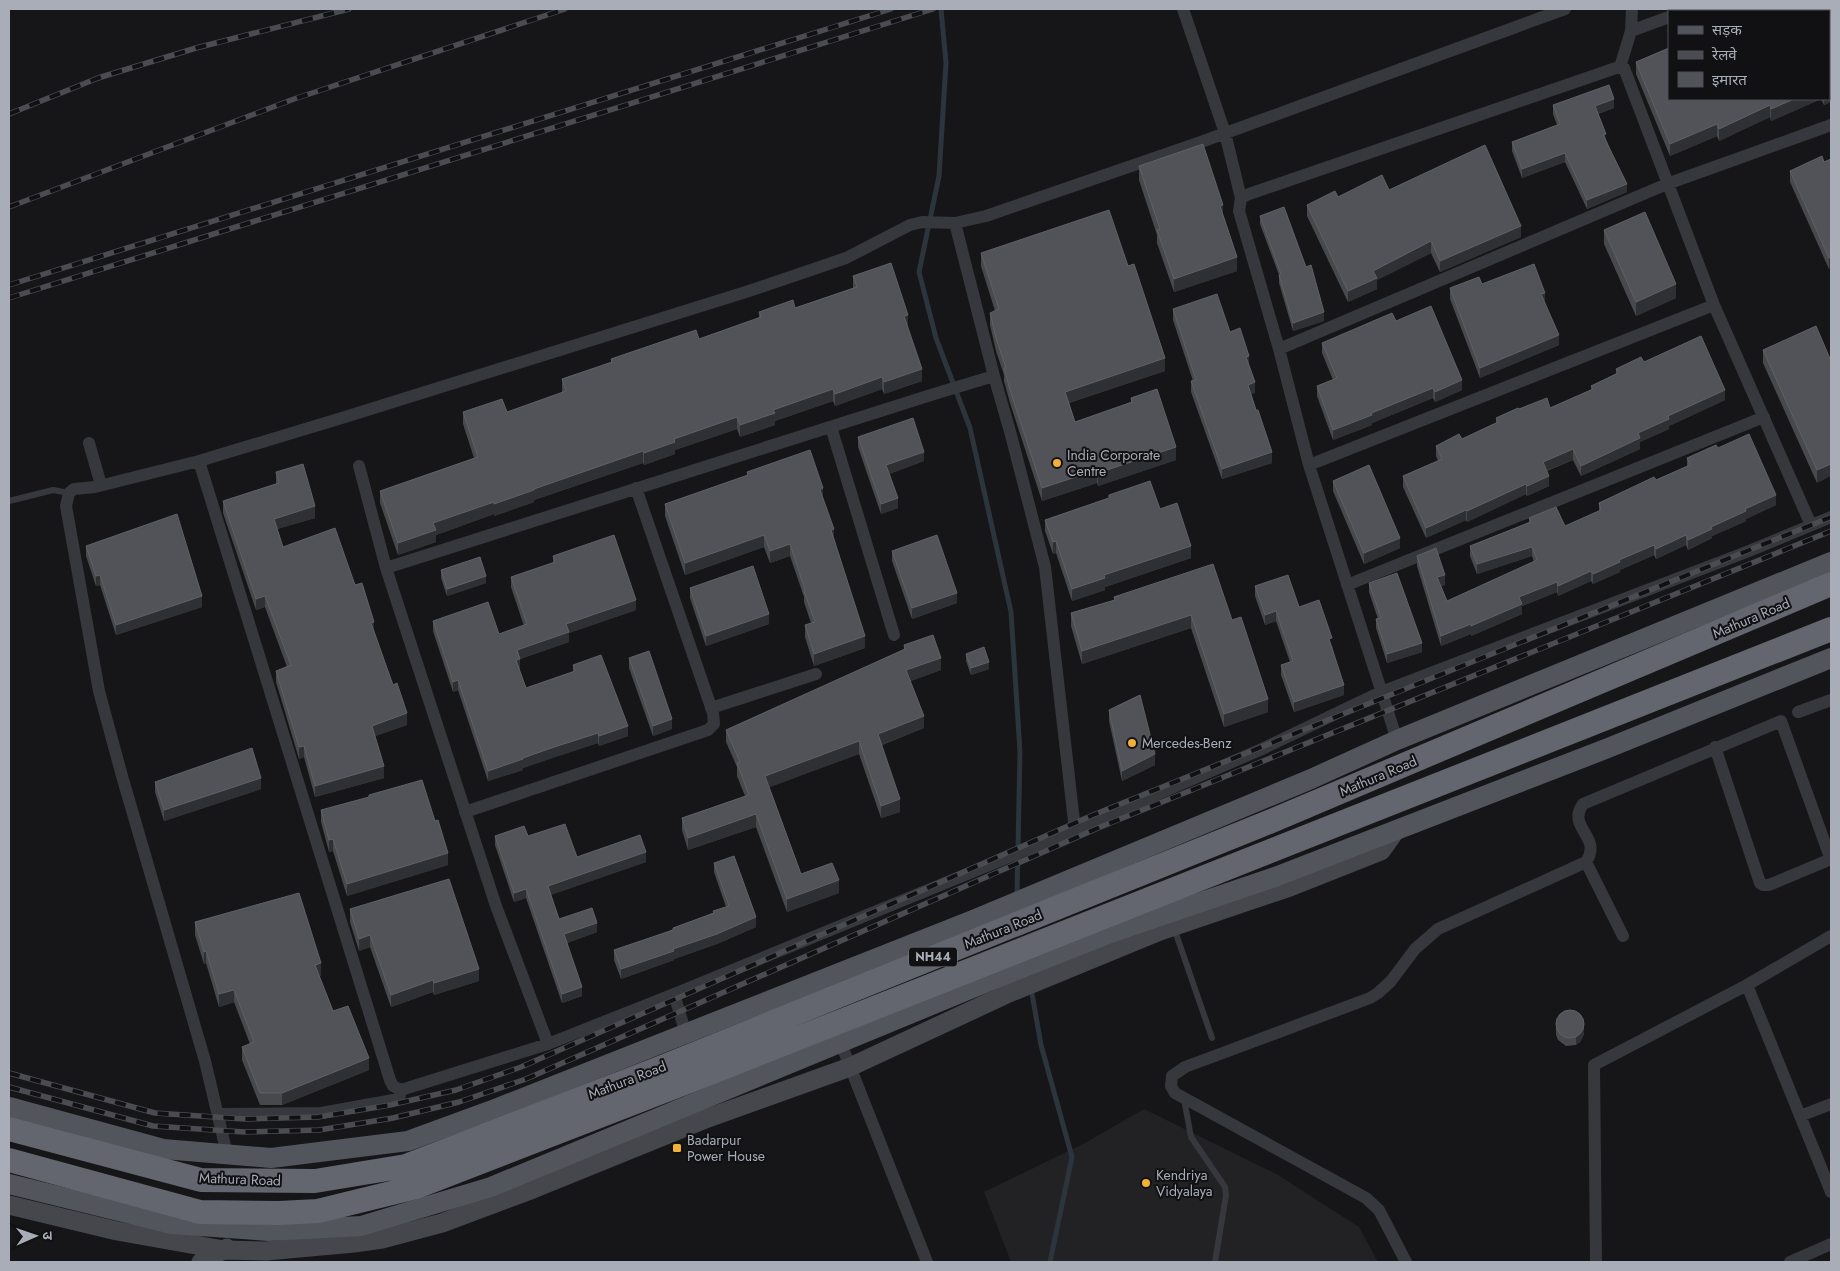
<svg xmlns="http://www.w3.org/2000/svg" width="1840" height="1271" viewBox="0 0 1840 1271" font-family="Jost,'Noto Sans Devanagari',sans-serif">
<rect width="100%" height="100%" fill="#161618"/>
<path fill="#222225" d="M1144 1109 1278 1175 1359 1227 1378 1262H1011L984 1192 1085 1143Z"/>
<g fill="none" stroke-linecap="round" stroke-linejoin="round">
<path stroke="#2c353c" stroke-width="5" d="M941 9 946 63 939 176 919 272 936 338 970 428 1011 612 1020 752 1017 895
M1031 988 1041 1045 1072 1157 1050 1262"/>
<path stroke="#37383d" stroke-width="6" d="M9 501 53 490 69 493
M1174 928 1212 1038
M1184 1099 1191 1137 1225 1187 1226 1195 1215 1262"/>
<path stroke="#37383d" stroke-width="12" d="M1183 9 1225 133 1241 198
M1685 11 1692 9
M1631 31 1669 17
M1620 67 1631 31 1632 9
M955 223 994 376
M1279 349 1667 184 1831 125
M831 427 894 635
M89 443 101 485
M199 461 390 1080 393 1086 401 1090 548 1044 674 994 1075 830 1262 749 1381 692 1749 551 1831 517
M1309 465 1714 305
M359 466 386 568 496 906 548 1044
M386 568 934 394 994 376 1011 435 1045 567 1075 830
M1347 585 1764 417
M711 708 816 674
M1798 712 1831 700
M1397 740 1309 465 1279 349 1239 211 1241 198 1249 194 1616 68H1624L1714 305 1811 525
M1715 747 1760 883 1763 885H1769L1831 859
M465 812 708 730 714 724 713 713 636 488
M1586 862 1623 936
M1747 985 1831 1192
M674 994 686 1034
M840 1041 927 1262
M218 1114 321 1113 399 1099 401 1090
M1800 1116 1831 1104
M227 1154 205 1061 122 776 99 691 66 506 69 493 74 489 95 487 199 461 345 417 749 291 846 258 910 225 922 222 955 223 986 216 1201 142 1565 9
M1406 1262 1379 1210 1366 1198 1175 1093 1171 1086 1172 1076 1185 1067 1370 998 1378 993 1391 981 1415 949 1438 929 1586 862C1603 836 1566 828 1583 804L1781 721 1831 860
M1596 1262 1594 1065 1747 985 1831 936
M1790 1262 1831 1244"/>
<path stroke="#45474d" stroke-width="19" d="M9 1205 117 1231 224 1250 266 1251 354 1243 382 1239 442 1223 533 1189 708 1118 850 1067 1009 993 1160 931 1290 887 1381 851 1396 830
M201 1262 227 1248"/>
<path stroke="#53555c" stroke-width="20" d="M9 1107 163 1149 271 1158 408 1141 490 1111 973 920 1311 779 1397 740 1831 562
M9 1184 172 1224 269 1231 361 1226 491 1187 999 977 1113 932 1275 877 1608 748 1831 658"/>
<defs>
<path id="rail" d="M9 114 98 78 196 48 349 9
M9 207 294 99 565 9
M9 285 891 9
M9 298 933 9
M9 1073 155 1113 245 1119 318 1117 390 1105 456 1090 521 1067 1093 815 1831 517
M9 1087 153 1126 244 1132 319 1130 393 1118 459 1102 526 1079 1098 828 1831 531"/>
</defs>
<use href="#rail" stroke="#4a4c52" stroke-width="5.5"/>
<use href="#rail" stroke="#111113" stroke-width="4" stroke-dasharray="11" stroke-linecap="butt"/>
<path stroke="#63666e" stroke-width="24" d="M9 1129 201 1180 315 1181 406 1166 660 1068 1269 822 1831 584
M9 1160 200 1212 279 1213 318 1211 416 1187 700 1077 1831 629"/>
</g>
<path fill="#47494d" d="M1803 9H1831V102L1824 105 1821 99 1771 121 1770 117 1719 141 1717 136 1670 156 1636 74V62L1669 48V99H1829V11H1797Z
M1553 105 1614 108 1598 114 1606 139 1627 192 1587 209 1565 162 1522 178 1512 151V142L1557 125 1553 114Z
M1831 159 1829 269 1790 182V171L1824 162Z
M1139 166 1223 216 1237 271 1174 292 1157 243V235L1139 180Z
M1389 190 1521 237 1440 272 1431 253 1377 280V289L1348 302 1307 216V205L1338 197Z
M1260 216 1324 321 1293 331 1279 283V275L1260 224Z
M1604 230 1676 298 1636 316 1604 244Z
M981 253 1128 266 1165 371 1069 403 1075 422 1131 403V398L1176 460 1098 486 1097 483 1042 501 1010 403 1004 381V375L996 351 990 325V313L995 311 981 266Z
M853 276 908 327H907L922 381 884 394 882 389 835 406 833 401 775 421V425L740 437 737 429 675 450V454L644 465 643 463 534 500V502L494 516V514L436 535V542L398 555 380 503V491L474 458 463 424V412H507L562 393V379L611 363V359L699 339 759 318V312L795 308 853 288Z
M1482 284 1545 303 1559 345 1480 378 1450 299V288Z
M1173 309 1230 332 1249 366 1255 393 1251 394 1272 463 1222 479 1191 392V381H1193L1173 320Z
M1396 321 1462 390 1435 402 1433 398 1372 423V425L1333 440 1317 396V386L1333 380 1322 353V343Z
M1763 350 1831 361 1817 483 1763 363Z
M1644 362 1725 400 1669 426V429L1640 442V449L1581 476 1573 460 1547 471 1549 486 1527 496 1526 494 1467 522 1466 520 1426 538 1403 487V476L1438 461 1436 456V446L1462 439 1496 423V418L1550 408 1591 390V386L1616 374V369Z
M858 437 924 461 889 474 898 508 881 514 858 447Z
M1718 448 1776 505 1746 519V521L1712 536V538L1688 550 1686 545 1656 559 1654 555 1620 570V572L1593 584 1591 581 1558 596 1557 592 1522 606V614L1471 636V634L1441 646 1417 566V556L1445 585 1441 586 1447 601 1534 562 1532 556 1477 574 1470 556V546L1529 522V518L1565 526 1599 511V503L1656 480 1687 466V458Z
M276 472 315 518 277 529 283 547 355 585 374 631 407 725 375 736 384 778 315 797 304 757 299 759 276 682V671L287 667 265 607 256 610 223 513V501L276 484Z
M747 472 823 499 834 539 865 648 814 666 805 637V625L811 623 804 602V597L790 556 770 563 764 547 685 575 665 516V504L747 476Z
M1333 481 1400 548 1364 564 1333 491Z
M1109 495 1160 509 1191 558 1105 587V590L1072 601 1056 553 1053 554 1045 531V520L1109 498Z
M86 546 202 607 116 635 100 585 96 586 86 556Z
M892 551 957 603 912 619 892 561Z
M553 556 636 610 569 633V642L520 659V669H519L526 688 573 672V665L628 736 599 746 598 743 551 758 523 768V770L488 781 458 690 453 692 433 631V621L499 634 524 626 511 587V577L553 563Z
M441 570 486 583 447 596 441 578Z
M1369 583 1422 652 1387 663 1376 628V619H1378L1369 592Z
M1255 586 1299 607 1332 646 1344 695 1294 712 1281 675V665L1290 662 1276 621 1265 625 1255 596Z
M690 588 769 624 706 646 690 598Z
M1114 597 1232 620 1268 712 1224 727 1191 628 1082 664 1071 626V613L1114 600Z
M904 645 941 670 910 681 924 728 882 745 900 812 881 818 859 754 769 787 801 874 839 893 787 912 756 827 688 850 682 830V818L745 796 737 776V767L726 742V730L904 650Z
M966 654 989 669 971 675 966 661Z
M629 658 672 729 653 736 629 668Z
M1109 710 1155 765 1122 781 1109 721Z
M155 782 261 789 164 821 155 792Z
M321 810 448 865 347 896 333 851 329 852 321 822Z
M495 836H528L577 857 646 862 550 895 559 919 597 932 567 943 582 996 562 1003 526 898 514 902 495 845Z
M714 863 756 927 717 944 674 959V960L621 979 614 960V950L673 930V928L713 913V911L726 907 714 872Z
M350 909 479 981 434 995 433 992 391 1007 370 947 359 951 350 922Z
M195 922 321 976H319L333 1011 369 1070 282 1105H260L242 1060V1047L250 1044 234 1002 219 1007 206 963 204 964 195 935Z
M1556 1019 1584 1034 1580 1042 1576 1045 1566 1046 1558 1040 1556 1035Z"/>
<path fill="#2f3033" d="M1831 90V102L1824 105V99H1829V91Z
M1614 99V108L1595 115V106Z
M1794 99H1821L1771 121V109Z
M1770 105V117L1719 141V129Z
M1717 124V136L1670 156V144Z
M1565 153V162L1522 178V169Z
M1627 184V192L1587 209V200Z
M1223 205V218L1220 206Z
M1521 226V237L1440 272V261Z
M1431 241V253L1377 280V289L1348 302V291L1373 271Z
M1237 257V271L1174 292V279Z
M1831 257V268L1829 269V258Z
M1676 284V298L1636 316V302Z
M1545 293V303L1541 294Z
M1324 312V321L1293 331V323Z
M908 315V327L904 328V316Z
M1559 335V345L1480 378V368Z
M1249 356V366L1246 357Z
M1165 358V371L1065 404V392Z
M922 369V381L884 394V382Z
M882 377V389L835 406V394Z
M1462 380V390L1435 402V392Z
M1255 382V393L1248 395V385Z
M1433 388V398L1372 423V425L1333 440V430Z
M833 389V401L775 421V425L740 437V425L773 410Z
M1725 390V400L1669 426V429L1640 442V449L1581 476V466L1638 433 1668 416Z
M737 417V429L675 450V454L644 465V453L674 439Z
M1176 447V460L1098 486V473Z
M1573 449V460L1543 472V462Z
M643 451V463L534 500V502L494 516V504L534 489Z
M924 452V461L886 475V465Z
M1272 452V463L1222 479V469Z
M1831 464V476L1817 483V470Z
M1097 470V483L1042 501V488Z
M1549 476V486L1527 496V486Z
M1526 484V494L1467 522V511Z
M823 488V500L820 490Z
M1776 495V505L1746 519V521L1712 536V538L1688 550V540L1745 509Z
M898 498V508L881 514V504Z
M494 502V514L436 535V542L398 555V543L433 523Z
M315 506V518L274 530V519Z
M1466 510V520L1426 538V528Z
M834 529V540L831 530Z
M764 535V547L685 575V563Z
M1686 535V545L1656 559V549Z
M1400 538V548L1364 564V553Z
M1056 541V553L1053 554V542Z
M790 544V556L770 563V551Z
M1654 545V555L1620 570V572L1593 584V574L1619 560Z
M1191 546V558L1105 587V590L1072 601V589L1104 575Z
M1532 547V556L1477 574V564Z
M1591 571V581L1558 596V586Z
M100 575V585L96 586V576Z
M1445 575V585L1437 587V577Z
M486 576V583L447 596V589Z
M1557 582V592L1522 606V614L1471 636V626L1519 597Z
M957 593V603L912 619V608Z
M202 596V607L116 635V625Z
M265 596V607L256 610V599Z
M636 600V610L569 633V642L520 659V669L516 670 517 650 566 624Z
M1276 611V621L1265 625V615Z
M769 614V624L706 646V636Z
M1191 615V628L1082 664V651Z
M374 622V634L371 623Z
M1471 624V634L1441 646V636Z
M865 636V648L814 666V654Z
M1422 643V652L1387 663V654Z
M941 658V670L906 683V670Z
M989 662V669L971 675V668Z
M458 680V690L453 692V682Z
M1344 685V695L1294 712V702Z
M1268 699V712L1224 727V714Z
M407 713V725L372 737V726Z
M924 716V728L878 746V734Z
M672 719V729L653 736V726Z
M628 726V736L599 746V736Z
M598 733V743L523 768V770L488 781V771L523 758Z
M859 741V754L765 789V776Z
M304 746V757L299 759V747Z
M1155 754V765L1122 781V771Z
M384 766V778L315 797V786Z
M261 778V789L164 821V810Z
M900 799V812L881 818V806Z
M756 814V827L688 850V838Z
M333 839V851L329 852V840Z
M646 852V862L548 896V886Z
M448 853V865L347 896V884Z
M839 880V893L787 912V899Z
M526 889V898L514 902V893Z
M756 917V927L717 944 674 959V960L621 979V969Z
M597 923V932L564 944V934Z
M370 935V947L359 951V939Z
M206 951V963L204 964V952Z
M321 963V976L315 978V965Z
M479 969V981L434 995V983Z
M433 980V992L391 1007V995Z
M582 987V996L562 1003V994Z
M234 990V1002L219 1007V994Z
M1584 1027V1034L1580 1042 1576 1045V1038Z
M369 1058V1070L282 1105V1093Z"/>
<path fill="#525359" stroke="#5f6168" d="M1755 9H1776L1777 11H1749Z
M1803 9H1831V90L1829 91V11H1797Z
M1669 48V99H1794L1771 109 1770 105 1719 129 1717 124 1670 144 1636 62Z
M1609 85 1614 99 1595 106 1606 134 1603 135 1627 184 1587 200 1565 153 1522 169 1512 142 1560 124 1553 105Z
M1203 144 1223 205 1220 206 1237 257 1174 279 1157 230 1160 229 1139 166Z
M1485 145 1521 226 1440 261 1431 241 1373 271 1377 278 1348 291 1307 205 1335 191 1338 197 1382 175 1389 190Z
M1822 156 1824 162 1831 159V257L1829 258 1790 171Z
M1284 207 1306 267 1311 265 1324 312 1293 323 1279 275 1281 274 1260 216Z
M1109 210 1128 266 1134 264 1165 358 1065 392 1075 422 1132 402 1131 398 1157 389 1176 447 1098 473 1097 470 1042 488 1010 390 1004 368H1006L996 338 990 313 999 309 981 253Z
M1645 212 1676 284 1636 302 1604 230Z
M891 263 908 315 904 316 922 369 884 382 882 377 835 394 833 389 773 410 775 413 740 425 737 417 674 439 675 442 644 453 643 451 534 489V490L494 504V502L433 523 436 530 398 543 380 491 478 457 463 412 502 399 507 412 566 391 562 379 612 362 611 359 696 330 699 339 761 317 759 312 793 300 795 308 857 287 853 276Z
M1534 264 1545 293 1541 294 1559 335 1480 368 1450 288 1479 277 1482 284Z
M1217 294 1230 332 1240 328 1249 356 1246 357 1255 382 1248 385 1256 410H1258L1272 452 1222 469 1191 381 1196 380 1173 309Z
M1431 306 1462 380 1435 392 1433 388 1371 413 1372 415 1333 430 1317 386 1337 378 1322 343 1392 313 1396 321Z
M1816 326 1831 361V464L1817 470 1763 350Z
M1701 336 1725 390 1668 416 1669 419 1638 433 1640 438 1581 466 1573 449 1543 462 1549 476 1527 486 1526 484 1467 511 1466 510 1426 528 1403 476 1442 459 1436 446 1459 434 1462 439 1498 422 1496 418 1518 408 1519 409 1547 398 1550 408 1593 389 1591 386 1618 373 1616 369 1641 357 1644 362Z
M913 418 924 452 886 465 898 498 881 504 858 437Z
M1749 434 1776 495 1745 509 1746 511 1711 527 1712 529 1688 540 1686 535 1656 549 1654 545 1619 560 1620 562 1593 574 1591 571 1558 586 1557 582 1519 597 1522 604 1471 626V624L1441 636 1417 556 1436 548 1445 575 1437 577 1447 601 1537 560 1532 547 1477 564 1470 546 1531 522 1529 518 1556 507 1565 526 1601 510 1599 503 1654 477 1656 480 1690 465 1687 458 1716 445 1718 448Z
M810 450 823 488 820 490 834 529 831 530 865 636 814 654 805 625 815 622 804 591 805 590 790 544 770 551 764 535 685 563 665 504 748 475 747 472Z
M303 464 315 506 274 519 283 547 335 528 355 585 362 583 374 622 371 623 393 685 397 683 407 713 372 726 384 766 315 786 304 746 299 747 276 671 291 665 265 596 256 599 223 501 279 483 276 472Z
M1369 465 1400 538 1364 553 1333 481Z
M1150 481 1160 509 1177 503 1191 546 1104 575 1105 578 1072 589 1056 541 1053 542 1045 520 1109 498V495Z
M177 514 202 596 116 625 100 575 96 576 86 546Z
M614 535 636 600 566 624 569 632 517 650 520 659 516 660 526 688 575 671 573 665 601 655 628 726 599 736 598 733 551 748 523 758V759L488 771 458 680 453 682 433 621 488 602 499 634 527 624 511 577 555 562 553 556Z
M937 535 957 593 912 608 892 551Z
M480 557 486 576 447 589 441 570Z
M1213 564 1232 620 1241 617 1268 699 1224 714 1191 615 1082 651 1071 613 1115 600 1114 597Z
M753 566 769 614 706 636 690 588Z
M1397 573 1422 643 1387 654 1376 619 1381 618 1369 583Z
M1288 575 1299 607 1319 600 1332 638 1329 639 1344 685 1294 702 1281 665 1293 661 1276 611 1265 615 1255 586Z
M933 635 941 658 906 670 924 716 878 734 900 799 881 806 859 741 765 776 801 874 832 863 839 880 787 899 756 814 688 838 682 818 749 795 737 763 740 762 726 730 905 649 904 645Z
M984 647 989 662 971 668 966 654Z
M649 651 672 719 653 726 629 658Z
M1140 695 1155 754 1122 771 1109 710Z
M252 748 261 778 164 810 155 782Z
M422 780 435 821 438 820 448 853 347 884 333 839 329 840 321 810 369 797V795Z
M565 824 577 857 640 835 646 852 548 886 559 919 592 908 597 923 564 934 582 987 562 994 526 889 514 893 495 836 524 826 528 836Z
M734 856 756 917 717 934 673 949 674 951 621 969 614 950 673 930V928L714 913 713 911 729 906 714 863Z
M449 879 479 969 434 983 433 980 391 995 370 935 359 939 350 909Z
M299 893 321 963 315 965 333 1011 348 1006 369 1058 282 1093H260L242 1047 254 1042 234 990 219 994 206 951 204 952 195 922Z
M1556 1024a14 14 0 1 1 28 0a14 14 0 1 1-28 0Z"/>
<g fill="#f2b134" stroke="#111113" stroke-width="2">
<circle cx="1057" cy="463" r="5"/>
<circle cx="1132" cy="743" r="5"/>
<rect x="672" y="1143" width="10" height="10" rx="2.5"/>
<circle cx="1146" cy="1183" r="5"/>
</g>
<g text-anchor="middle" stroke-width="4" stroke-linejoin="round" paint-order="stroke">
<rect fill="#111113" stroke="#7b7e86" stroke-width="1" x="909" y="947.5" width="48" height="19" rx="4"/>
<g font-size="12" font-weight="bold" fill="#a8adb8">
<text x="933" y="961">NH44</text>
</g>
<g font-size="14" fill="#a8adb8" stroke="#111113" text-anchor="start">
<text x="1067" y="460">India Corporate<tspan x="1067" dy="16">Centre</tspan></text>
<text x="1142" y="748">Mercedes-Benz</text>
<text x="687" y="1145">Badarpur<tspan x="687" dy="16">Power House</tspan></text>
<text x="1156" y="1180">Kendriya<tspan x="1156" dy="16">Vidyalaya</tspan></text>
</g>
<g font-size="14" fill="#a8adb8" stroke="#111113">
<text transform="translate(1751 618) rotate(-23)" y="5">Mathura Road</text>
<text transform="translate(1378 776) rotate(-23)" y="5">Mathura Road</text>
<text transform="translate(1003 929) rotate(-22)" y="5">Mathura Road</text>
<text transform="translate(627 1080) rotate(-21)" y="5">Mathura Road</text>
<text transform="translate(240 1179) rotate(2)" y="5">Mathura Road</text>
</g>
</g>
<rect width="1840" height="1271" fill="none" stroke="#a8adb8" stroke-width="20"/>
<rect x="1668" y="10" width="162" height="90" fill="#111113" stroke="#4d4f55"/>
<rect x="1678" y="26" width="25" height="8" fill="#53555c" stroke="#4d4f55"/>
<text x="1712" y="35" font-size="15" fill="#a8adb8">सड़क</text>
<rect x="1678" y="51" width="25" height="8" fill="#4a4c52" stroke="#4d4f55"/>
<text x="1712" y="60" font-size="15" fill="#a8adb8">रेलवे</text>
<rect x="1678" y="72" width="25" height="15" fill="#525359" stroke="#4d4f55"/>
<text x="1712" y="85" font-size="15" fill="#a8adb8">इमारत</text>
<g transform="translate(35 1236) rotate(88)" stroke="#111113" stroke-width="4" paint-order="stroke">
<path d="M0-4L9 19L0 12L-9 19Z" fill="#a8adb8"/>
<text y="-8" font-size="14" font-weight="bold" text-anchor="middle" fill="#a8adb8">उ</text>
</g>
</svg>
